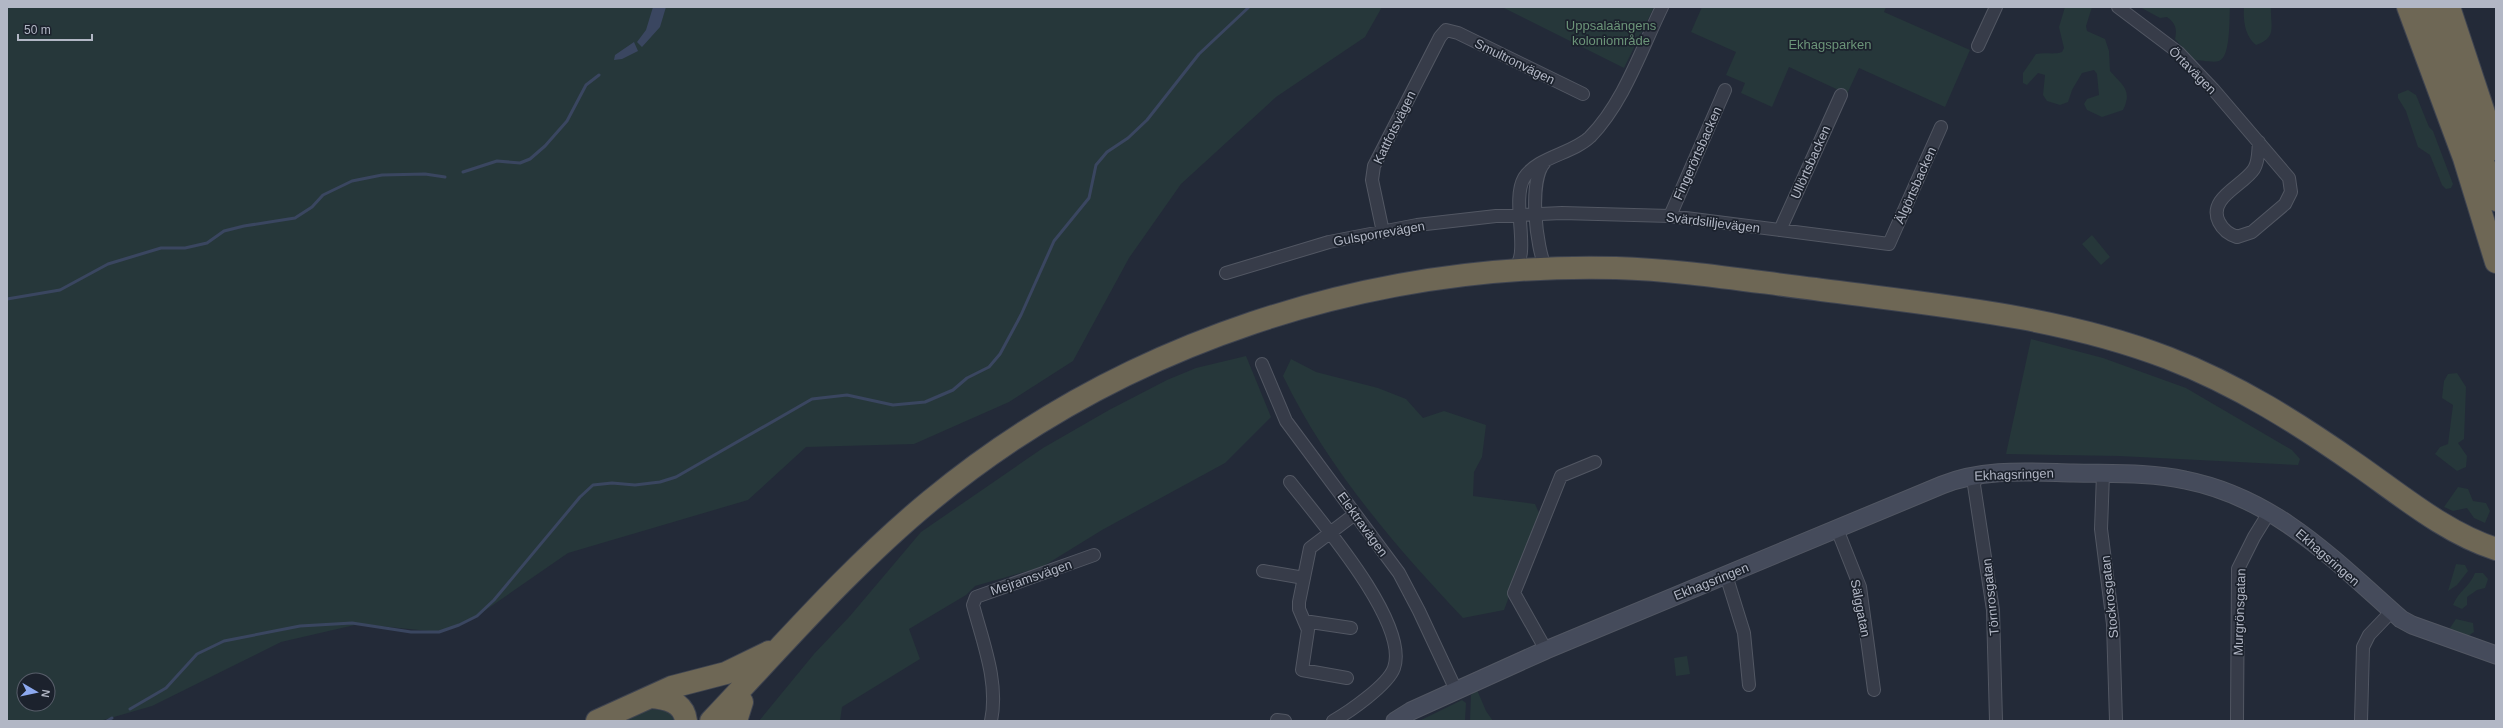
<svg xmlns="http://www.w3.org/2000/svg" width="2503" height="728" viewBox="0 0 2503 728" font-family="Arial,sans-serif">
<rect width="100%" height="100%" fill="#232a38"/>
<path fill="#26373a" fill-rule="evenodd" d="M7 7H1382L1365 37 1276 97 1181 184 1129 258 1073 361 1009 402 914 444 806 447 748 500 568 553 477 616 439 632 359 624 281 642 152 706 100 721H7ZM24 680H48V704H24Z
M1502 7H1654L1624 68Z
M1702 7H1886L1884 12 1970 50 1945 107 1859 68 1847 94 1789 67 1772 107 1741 93 1745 83 1726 75 1736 52 1691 32Z
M2065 7H2092L2086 26 2087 31 2105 39 2109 51 2110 71C2122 85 2133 90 2123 110L2102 117 2087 110 2084 104 2087 99 2099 95 2097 74 2094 70 2082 73 2072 90 2068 102 2060 105 2047 101 2043 95 2045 75 2038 73 2027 85 2023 83V73L2036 54C2045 52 2054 55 2062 52L2064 48 2059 27Z
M2140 7H2230C2229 18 2231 57 2219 61 2213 63 2201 60 2194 60L2175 39C2177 28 2176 24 2167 17L2160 18Z
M2244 7H2271C2270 26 2278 37 2256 45 2245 36 2243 21 2244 7Z
M2408 90 2416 95 2429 127 2433 131 2453 184 2451 188 2446 189 2442 185 2430 155 2418 147 2406 111 2398 98V94Z
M2092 235 2110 257 2101 265 2082 244Z
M2031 339 2103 358 2186 388 2292 450 2300 459 2298 465 2119 456 2006 454Z
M1246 356 1271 417 1225 463 1102 530 1042 567 975 586 966 595 909 629 920 659 842 707 840 721H759L814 654 850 616 921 532 1043 448 1109 410 1167 380 1196 368Z
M1291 359 1316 372 1378 388 1406 399 1423 418 1444 411 1486 425 1482 457 1474 472 1473 496 1535 504 1540 515 1504 610 1463 618C1394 545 1327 467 1283 376Z
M2457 373 2466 387 2464 439 2458 443 2467 456 2466 467 2457 471 2435 454 2440 447 2448 444 2453 405 2442 398 2444 381 2448 374Z
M2458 487 2468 489 2473 501 2486 503 2490 511 2485 523 2474 518 2467 508 2453 511 2444 507Z
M2456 564 2465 565 2468 571 2457 585 2448 591Z
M2475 573H2483L2488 579 2485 588 2477 590 2467 597V605L2462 609 2453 605C2458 592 2470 586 2475 573Z
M2456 619 2473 623 2474 632 2468 636 2452 631 2450 628Z
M1687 656 1690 674 1676 676 1674 658Z
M1477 690 1486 711 1493 721H1470L1471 695Z
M1462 700 1466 703 1465 721H1419Z
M645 709C656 710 671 708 674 721H615Z"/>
<path fill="#3a4660" d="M653 7H666L660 27 642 47 637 42 646 30Z
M634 42 638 51 622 59 614 60 615 55Z"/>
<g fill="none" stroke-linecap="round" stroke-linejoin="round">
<path stroke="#3a4660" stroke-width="3" d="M463 172 497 161 520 163 530 159 545 146 567 121 586 85 599 75
M7 299 60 290 108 264 161 248H185L207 243 224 231 244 226 295 218 312 207 323 195 352 181 382 175 425 174 445 177
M130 709 166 688 197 654 224 641 300 626 352 623 411 632H439L459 625 477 616 494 600 580 497 593 485 612 483 635 485 660 482 676 477 812 399 847 395 893 405 925 402 953 390 967 378 989 367 1000 354 1021 315 1054 241 1089 198 1096 165 1107 152 1128 138 1147 120 1199 54 1249 7
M107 721 112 718"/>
<defs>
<path id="street" d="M2118 7 2179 53 2213 89 2289 178 2291 192 2285 204 2252 232 2237 237C2228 234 2223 230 2219 222 2207 198 2243 186 2254 169 2259 161 2258 151 2259 142
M1978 46 1996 7
M1545 162C1528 180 1536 247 1546 269
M1670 216 1725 90
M1780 230 1841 95
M1383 232 1372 180 1374 166 1440 37 1446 30 1458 33 1583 94
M1515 271C1518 264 1521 258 1521 251 1523 231 1514 195 1524 178 1537 157 1572 154 1590 137 1624 102 1641 50 1662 7
M1226 273 1329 242 1417 225 1496 216 1562 213 1670 216 1889 244 1941 127
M1262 364 1286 421 1399 573 1419 611 1456 690
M1977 474 1974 485 1993 610 1996 721
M2103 474 2101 529 2113 624 2116 721
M1290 482C1318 518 1410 623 1394 668 1388 685 1349 712 1333 721
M1837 529 1860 587 1874 690
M1263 571 1304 578
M1726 575 1744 633 1749 685
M1304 621 1351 628
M1546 650 1514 593 1561 476 1595 462
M1347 678 1302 670 1308 630 1299 609V602L1310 548 1355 514
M1277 720 1285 721
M991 721C999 682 983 643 973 605L976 597 1094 555
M2237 721 2238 569 2254 537 2270 511
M2361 721 2363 647 2369 635 2392 611"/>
<path id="secondary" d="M1395 721 1411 711 1546 650 1942 485C1984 468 2029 472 2073 473 2110 474 2149 472 2185 480 2276 498 2334 560 2401 619L2412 625 2496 655"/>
<path id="highway" d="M2408 7 2464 158 2496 262
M2431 7 2496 200
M2449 7 2496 149
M650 697C666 698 684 702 686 721
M597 721 672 687 726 673 769 652
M711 721C782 646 850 567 930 501 1121 343 1370 262 1616 268 1683 270 1749 281 1815 289 1934 305 2056 315 2168 358 2238 385 2299 424 2359 466 2402 496 2446 533 2496 549
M736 721 742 702"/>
</defs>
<use href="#street" stroke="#525763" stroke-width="14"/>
<use href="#secondary" stroke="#525763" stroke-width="19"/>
<use href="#highway" stroke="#3f4450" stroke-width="24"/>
<use href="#street" stroke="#373c49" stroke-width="12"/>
<use href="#secondary" stroke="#454b5b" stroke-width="17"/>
<use href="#highway" stroke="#6e6755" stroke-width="22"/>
</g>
<g text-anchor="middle" stroke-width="3.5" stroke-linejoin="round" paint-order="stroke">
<g font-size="13" fill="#6b9478" stroke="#1c222d">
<text x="1611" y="30">Uppsalaängens<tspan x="1611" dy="15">koloniområde</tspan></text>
<text x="1830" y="49">Ekhagsparken</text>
</g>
<g font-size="13" fill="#b2b7c5" stroke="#1c222d">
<text transform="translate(1515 61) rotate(26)" y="5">Smultronvägen</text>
<text transform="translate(2193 70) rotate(45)" y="5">Örtavägen</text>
<text transform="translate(1394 127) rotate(-64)" y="5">Kattfotsvägen</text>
<text transform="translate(1697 153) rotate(-66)" y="5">Fingerörtsbacken</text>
<text transform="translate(1810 162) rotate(-66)" y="5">Ullörtsbacken</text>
<text transform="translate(1915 185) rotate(-66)" y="5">Älgörtsbacken</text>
<text transform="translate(1713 222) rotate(7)" y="5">Svärdsliljevägen</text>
<text transform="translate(1379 233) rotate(-10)" y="5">Gulsporrevägen</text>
<text transform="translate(2014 474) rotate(-2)" y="5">Ekhagsringen</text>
<text transform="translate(1363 524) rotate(54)" y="5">Elektravägen</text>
<text transform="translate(2328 557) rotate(41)" y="5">Ekhagsringen</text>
<text transform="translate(1031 577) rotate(-19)" y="5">Mejramsvägen</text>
<text transform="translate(1711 581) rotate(-22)" y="5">Ekhagsringen</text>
<text transform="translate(1990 597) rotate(-96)" y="5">Törnrosgatan</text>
<text transform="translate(2109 597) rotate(-96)" y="5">Stockrosgatan</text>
<text transform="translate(1861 608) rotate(79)" y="5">Sälggatan</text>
<text transform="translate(2239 612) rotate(-88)" y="5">Murgrönsgatan</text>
</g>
</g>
<rect width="2503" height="728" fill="none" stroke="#b2b7c5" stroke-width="16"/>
<g transform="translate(36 692) rotate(99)"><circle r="19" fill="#1c222d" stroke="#585e6a"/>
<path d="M0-3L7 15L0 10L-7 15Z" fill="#8da9ef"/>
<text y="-6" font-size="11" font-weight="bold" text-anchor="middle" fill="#b2b7c5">N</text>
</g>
<path d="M18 34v6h74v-6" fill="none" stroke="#b2b7c5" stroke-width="2"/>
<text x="24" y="34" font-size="12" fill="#b2b7c5" stroke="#1c222d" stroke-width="3" paint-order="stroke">50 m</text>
</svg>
